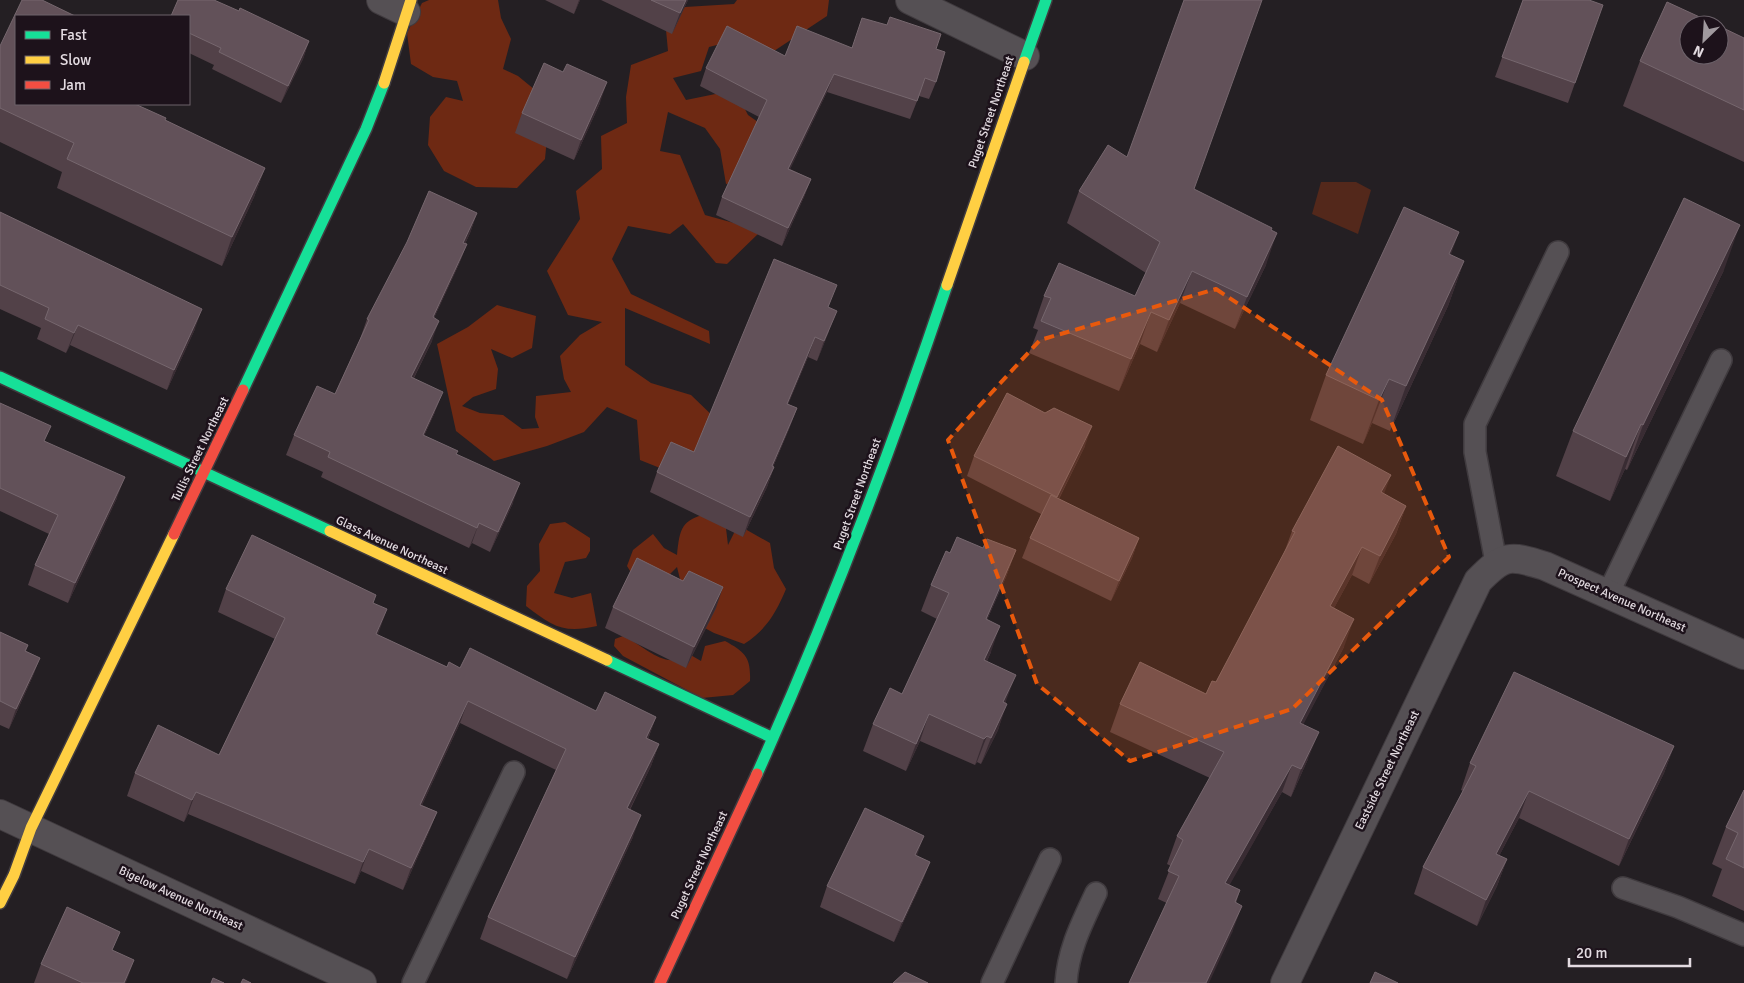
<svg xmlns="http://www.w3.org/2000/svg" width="1744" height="983" viewBox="0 0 1744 983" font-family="Signika,sans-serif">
<rect width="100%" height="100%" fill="#241f23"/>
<path fill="#53281b" d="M1321 182H1356L1371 190 1358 234 1312 214Z"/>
<path fill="#6e2913" d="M429 0H498L501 18 511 39 503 69 518 76 540 94 548 127 545 159 517 188 476 187 444 171 428 145 430 117 446 97 463 101 457 81 433 77 411 64 407 33 422 3Z
M737 0H829L827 16 771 53 740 39 709 47 701 71 673 78 686 100 735 90 748 115 781 138 772 175 726 184 720 149 705 128 668 112 660 151 680 155 705 215 734 223 759 233 727 264 716 263 683 224 670 234 628 226 612 259 631 294 709 331 710 344 625 308V365L651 383 691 395 719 422 703 461 670 472 640 460 637 420 607 407 584 432 547 446 494 461 456 431 437 344 468 327 497 305 536 316 532 348 512 358 491 349 498 369 496 389 473 397 462 406 480 413 503 415 522 429 539 428 535 417 536 396 571 392 564 379 560 356 580 335 602 322 568 315 547 271 580 219 576 191 602 169 601 136 627 123 626 97 631 65 668 51 666 30 685 7 734 4Z
M709 513 725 520 728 545 738 525 770 543 774 568 786 589C776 613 766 630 744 644L714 633 690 620 677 567 664 580 635 579 627 566 633 550 653 534 664 548 677 555C680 528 681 520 709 513Z
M565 522 590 538V551L586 558 565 562 554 593 572 598 591 593 597 626C563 634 552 626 526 606L527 586 540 571 539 544 550 524Z
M623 636C646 646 665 672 689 654L701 661 705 646 725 641C745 652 751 657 750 681L733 695 702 698 623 656 614 646 615 639Z"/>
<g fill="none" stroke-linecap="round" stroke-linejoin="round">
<defs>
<path id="lane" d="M1496 562 1475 452V424L1558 252
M1608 594 1721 360
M1623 888 1678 907 1744 935
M413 983 514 772
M992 983 1050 859
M1066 983C1068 950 1082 923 1096 893"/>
<path id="street" d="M381 0 406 12
M910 0 1025 56
M0 814 362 983
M1285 983 1478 581C1504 554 1510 555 1545 566L1744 655"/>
<path id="fast" d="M1024 62 1046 0
M0 377 330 531
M243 390 366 129 384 83
M607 660 773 738
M757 774C829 614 891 451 947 285"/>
<path id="slow" d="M384 83 411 0
M947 285 1024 62
M330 531 607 660
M0 903 14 875 31 828 174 534"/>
<path id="jam" d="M174 534 243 390
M660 983 757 774"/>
</defs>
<use href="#lane" stroke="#403b3f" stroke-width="24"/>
<use href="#street" stroke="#403b3f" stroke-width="30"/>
<use href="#fast" stroke="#403b3f" stroke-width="14"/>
<use href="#slow" stroke="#403b3f" stroke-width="14"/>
<use href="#jam" stroke="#403b3f" stroke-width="14"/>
<use href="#lane" stroke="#555054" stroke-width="21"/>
<use href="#street" stroke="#555054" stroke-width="28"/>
<use href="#fast" stroke="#16e098" stroke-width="11"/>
<use href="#slow" stroke="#ffcf43" stroke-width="11"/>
<use href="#jam" stroke="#f24e42" stroke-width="11"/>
</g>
<path fill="#524148" d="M545 0H580L574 14Z
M601 0H688L672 34Z
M1523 0 1575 83 1568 103 1495 77Z
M189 16 309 41 303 59 281 103 212 69 214 65 189 53Z
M1744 38V162L1623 106 1640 61Z
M0 46 16 104 165 120 265 168 254 197 222 266 57 188 62 172 0 142Z
M852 47 936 49V82L929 99 919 96 910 119 827 92 790 169 811 179 804 197 782 246 716 215 722 197 759 117 700 86 706 68 785 56Z
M600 103 574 160 515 133 522 113Z
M1127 157 1194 189 1271 230 1266 265 1235 329 1180 303 1157 352 1140 344 1119 391 1029 353 1038 330 1033 328 1044 296H1135L1146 273 1067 223 1079 191Z
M0 212 195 329 167 390 70 345 66 353 37 339 41 328 0 309Z
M477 213 470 233 465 244H467L459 264 434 318 432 341 414 378 435 412 424 436 457 454 513 503 490 552 472 543 469 548 387 509 321 477 323 472 286 455 294 435 335 394 360 339 367 319Z
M1451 255 1464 261 1448 306 1390 431 1372 423 1363 444 1310 420 1326 375Z
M1724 270 1627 470 1625 469 1610 501 1556 476 1573 431Z
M828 308 829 331 817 361 808 357 788 404 797 408 789 429 773 467H774L767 487 743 537 650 492 657 472 694 452Z
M0 403 45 441 117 498 68 603 28 585 35 565 49 534 0 511Z
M1085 446 1059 499 1139 538 1132 558 1111 601 1022 558 1030 538 1041 514 967 476 974 456Z
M1384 494 1406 506 1396 534 1369 584 1352 575 1334 608 1344 647 1303 724 1308 759 1291 797 1282 792 1229 885 1240 890 1236 903 1232 933 1158 899 1171 866 1167 864 1177 836 1210 778 1110 732 1120 704 1206 694 1216 682 1283 556 1292 531Z
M983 548 1016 550 1006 577 987 620 991 652 987 661 1006 703 998 730 981 764 977 762 975 765 920 741 906 771 863 751 873 724 902 694 937 619 921 611 931 585 950 553Z
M226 589 373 603 378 635 447 667 460 668 596 711 656 717 648 739 659 744 651 766 630 810 633 837 567 979 480 939 488 917 556 770 460 723 422 805 437 812 428 834 403 890 361 871 355 884 188 814 184 822 127 796 135 773 219 755 275 639 218 612Z
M613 607 716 608 686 668 605 628Z
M0 632 28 645 26 651 40 658 32 678 9 729 0 725Z
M1674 746 1664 773 1619 866 1519 818 1499 856 1507 859 1497 886 1477 926 1414 894 1423 867 1463 791 1461 790 1470 763Z
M1744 790V911L1712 896 1722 869 1712 864 1726 827Z
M917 856 930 862 922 882 894 942 820 907 827 886Z
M114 951 126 983H34L41 964Z"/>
<path fill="#392c33" d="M579 0H580L574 14Z
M686 0H688L672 34 680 13Z
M309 41 303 59 281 103 288 86Z
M834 74 827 92 782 186 788 169Z
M607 82 600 103 574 160 581 140Z
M265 168 254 197 222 266 232 237Z
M811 179 804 197 782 246 788 228Z
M477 213 470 233 456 263 463 243Z
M1740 225 1724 270 1627 470 1643 425Z
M1459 232 1443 277 1449 254Z
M1277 233 1266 265 1235 329 1247 297Z
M467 244 459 264 425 337 433 317Z
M1464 261 1448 306 1390 431 1406 386Z
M1192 271 1180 303 1157 352 1169 320Z
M202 309 195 329 167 390 174 370Z
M837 311 817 361 824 341Z
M1151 312 1140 344 1119 391 1131 359Z
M439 321 432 341 404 397 411 377Z
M78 325 70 345 66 353 74 333Z
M815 337 808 357 780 424 787 404Z
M1389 379 1372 423 1363 444 1379 400Z
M443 392 435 412 415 455 423 435Z
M797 408 789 429 765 486 772 466Z
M1641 424 1625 469 1610 501 1626 457Z
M1092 426 1085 446 1049 518 1057 497Z
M774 467 767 487 743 537 750 517Z
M1391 475 1381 502V492Z
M125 477 117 498 68 603 75 583Z
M520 483 513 503 490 552 498 532Z
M1406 506 1396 534 1369 584 1380 556Z
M479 523 472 543 469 548Z
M1139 538 1132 558 1111 601 1119 581Z
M1362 547 1352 575 1320 634 1330 606Z
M1016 550 1006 577 976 645 986 619Z
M723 587 716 608 686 668 694 647Z
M387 609 379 632 368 656 376 634Z
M1354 619 1344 647 1290 750 1300 723Z
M1000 626 991 652 975 686 984 660Z
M40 658 32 678 9 729 16 709Z
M1016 675 1006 701 993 728 1003 702Z
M468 701 460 723 412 827 420 805Z
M1007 704 998 730 981 764 991 738Z
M929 714 920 741 906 771 916 744Z
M656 717 648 739 646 738Z
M1319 732 1308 759 1291 797 1301 769Z
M987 736 977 762 975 765 984 739Z
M659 744 651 766 619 831 627 808Z
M1674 746 1664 773 1619 866 1629 839Z
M1292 765 1282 792 1215 911 1225 883Z
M1529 791 1519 818 1486 881 1496 854Z
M196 792 188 814 184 822 192 800Z
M437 812 428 834 403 890 411 868Z
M641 815 633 837 567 979 575 957Z
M924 836 917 856 915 855Z
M369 849 361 871 355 884 363 862Z
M1507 859 1497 886 1477 926 1486 900Z
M930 862 922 882 894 942 902 922Z
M1242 906 1232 933 1209 983H1206Z
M134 960 126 983H124Z"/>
<path fill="#625159" stroke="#76676e" d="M22 0H42L75 16H16V104H135L166 118 165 120 265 168 232 237 67 159 74 143 0 108V46Z
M178 0H214L239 11 240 8 309 41 288 86 219 52 221 48 189 33V16H171Z
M651 0H686L680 13Z
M1184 0H1262L1194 189 1272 228 1271 230 1277 233 1247 297 1192 271 1169 320 1151 312 1131 359 1041 321 1051 298 1044 296 1059 263 1135 296 1160 242 1079 191 1108 145 1127 157Z
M1523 0H1589L1603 5 1575 83 1502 57Z
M1667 2 1717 25H1689V55H1719V26L1744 38V110L1640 61Z
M890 17 941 34 936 49 945 52 936 82 925 78 917 101 834 74 788 169 811 179 788 228 722 197 767 100 706 68 727 26 785 56 797 26 852 48 862 18 887 25Z
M544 63 563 72 567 64 607 82 581 140 522 113Z
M429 191 477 213 463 243 467 244 433 317 439 321 411 377 443 392 423 435 458 451 456 454 520 483 498 532 479 523 477 528 395 489 328 457 330 452 294 435 317 386 335 394 369 320 367 319 407 242Z
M1684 198 1740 225 1643 425 1641 424 1626 457 1573 431Z
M1404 207 1459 232 1449 254 1464 261 1406 386 1389 379 1379 400 1326 375Z
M0 212 202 309 174 370 78 325 74 333 45 319 49 308 0 285Z
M774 259 837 285 828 307 837 311 824 341 815 337 787 404 797 408 772 466 774 467 750 517 657 472 671 442 694 452Z
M1007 393 1045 413 1054 408 1092 426 1057 497 974 456Z
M0 403 51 426 44 441 125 477 75 583 35 565 58 515 0 488Z
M1338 446 1391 475 1381 492 1406 506 1380 556 1362 547 1330 606 1354 619 1300 723 1319 732 1301 769 1292 765 1225 883 1240 890 1235 902 1242 906 1206 983H1129L1179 876 1168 871 1183 840 1177 836 1224 752 1120 704 1140 662 1206 694 1212 681 1216 682 1295 532 1292 531Z
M1051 495 1139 538 1119 581 1030 538Z
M252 535 376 595 373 603 387 609 376 634 447 667 449 662 460 668 470 648 596 711 605 692 656 717 646 738 659 744 627 808 641 815 575 957 488 917 566 749 468 701 420 805 437 812 411 868 369 849 363 862 196 792 192 800 135 773 158 725 219 755 285 618 226 589Z
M957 537 983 548 987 539 1016 550 986 619 1000 626 984 660 1016 675 1003 702 1007 704 991 738 987 736 984 739 929 714 916 744 873 724 890 688 902 694 949 593 931 585 946 551 950 553Z
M637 558 683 581 689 571 723 587 694 647 613 607Z
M0 632 28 645 25 651 40 658 16 709 0 701Z
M1514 672 1674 746 1629 839 1529 791 1496 854 1507 859 1486 900 1423 867 1476 766 1470 763Z
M1744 790V868L1726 859 1738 833 1726 827Z
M865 808 924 836 915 855 930 862 902 922 827 886Z
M67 907 120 932 112 950 134 960 124 983H83L41 964Z
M905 972 928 983H893Z
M1375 972 1398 983H1370Z
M213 978 224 983H211Z
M243 979 251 983H241Z"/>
<path fill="#e8590c" fill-opacity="0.2" stroke="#e8590c" stroke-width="4" stroke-dasharray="10 6" stroke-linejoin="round" d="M1216 289 1382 400 1449 557 1292 709 1130 761 1037 684 948 440 1040 340Z"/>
<g text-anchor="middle" stroke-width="5" stroke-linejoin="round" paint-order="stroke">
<g font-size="12" fill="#e3dbe1" stroke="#1d121b">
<text transform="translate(991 112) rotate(-71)" y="4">Puget Street Northeast</text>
<text transform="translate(200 449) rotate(-64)" y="4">Tullis Street Northeast</text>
<text transform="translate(857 494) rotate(-70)" y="4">Puget Street Northeast</text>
<text transform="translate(392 545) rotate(25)" y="4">Glass Avenue Northeast</text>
<text transform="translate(1622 600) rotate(24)" y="4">Prospect Avenue Northeast</text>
<text transform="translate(1387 770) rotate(-64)" y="4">Eastside Street Northeast</text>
<text transform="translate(699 865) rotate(-65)" y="4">Puget Street Northeast</text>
<text transform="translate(181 898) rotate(25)" y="4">Bigelow Avenue Northeast</text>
</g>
</g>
<rect x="15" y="15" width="175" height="90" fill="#1d121b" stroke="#6c626a"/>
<rect x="25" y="31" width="25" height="8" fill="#16e098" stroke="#6c626a"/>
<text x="60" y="40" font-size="15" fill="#e3dbe1">Fast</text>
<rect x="25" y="56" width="25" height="8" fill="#ffcf43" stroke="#6c626a"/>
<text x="60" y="65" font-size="15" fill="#e3dbe1">Slow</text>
<rect x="25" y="81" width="25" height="8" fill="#f24e42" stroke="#6c626a"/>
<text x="60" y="90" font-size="15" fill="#e3dbe1">Jam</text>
<g transform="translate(1704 40) rotate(205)"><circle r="24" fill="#1d121b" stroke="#6c626a"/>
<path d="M0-4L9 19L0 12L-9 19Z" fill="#a0999e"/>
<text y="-8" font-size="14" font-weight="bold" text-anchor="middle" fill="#e3dbe1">N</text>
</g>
<path d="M1569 958v8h121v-8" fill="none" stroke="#e3dbe1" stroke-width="2.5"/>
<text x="1576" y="958" font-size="15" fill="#e3dbe1" stroke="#1d121b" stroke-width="4" paint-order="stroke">20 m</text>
</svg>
